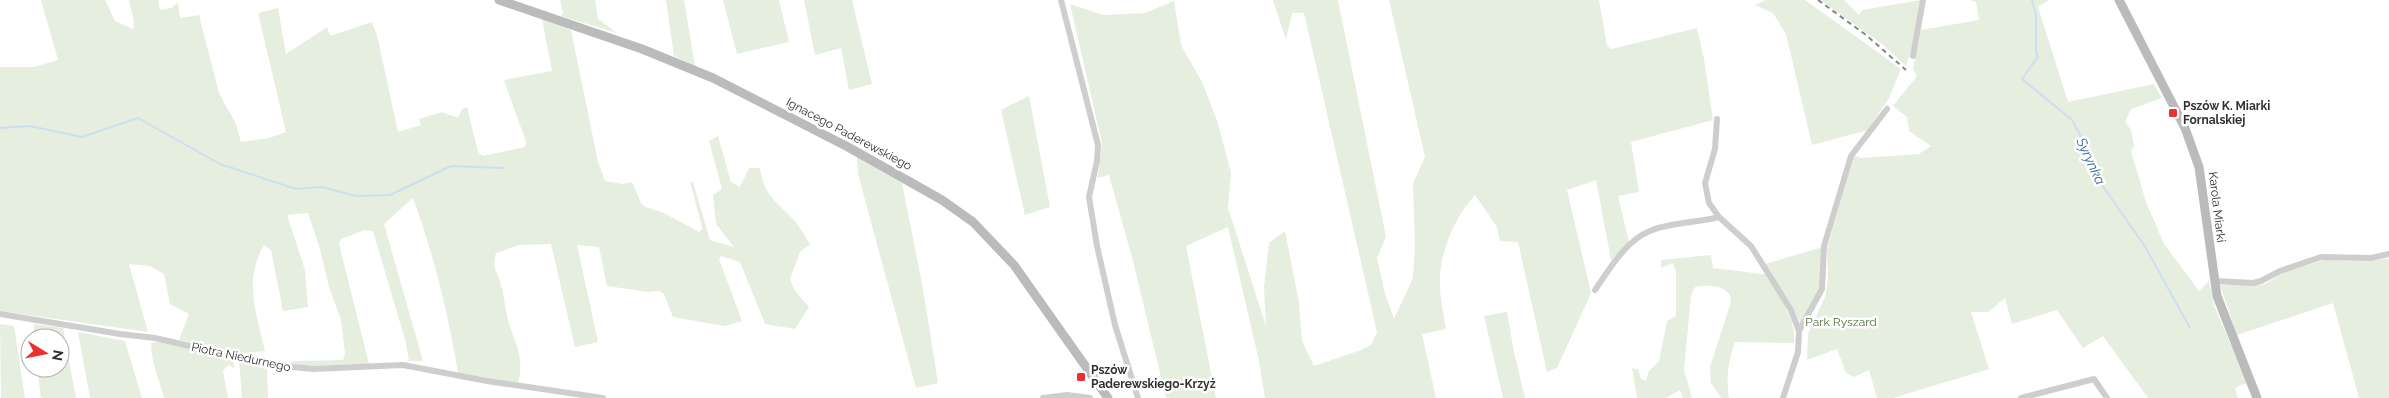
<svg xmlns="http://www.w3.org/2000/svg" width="2389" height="398" viewBox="0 0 2389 398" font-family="Raleway,sans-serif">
<rect width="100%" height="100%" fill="#fff"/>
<path fill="#e6eedf" d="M41 0H105L115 21 133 29C136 20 130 9 129 0H158L160 10 171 8 178 3 180 18 199 15 219 93 236 124 241 142 269 138 286 132 258 13 278 8 286 54 327 27 330 36 372 22 377 35 398 132 421 125 419 119 442 112 452 116 458 117 463 108 467 107 478 152 483 156 525 147 526 142 504 80 552 71 542 19 571 30 598 162 605 181 623 184 632 182 641 203 645 207 662 212 699 232 702 229 701 223 690 182H693L710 240 734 247 716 224 713 195 722 189 709 141 718 136 731 182 740 187 749 168H760C764 195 774 199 791 217 799 225 804 235 810 244L800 252 790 279 795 291 809 307 795 329 765 324 740 262 721 256 719 259 742 321 725 326 673 317 664 294 659 291 648 292 607 286 599 247 577 245 598 342 575 347 551 244 519 245 496 253C492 267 496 269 500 282 504 294 505 307 508 320 515 345 525 356 518 383L458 373C448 313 434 255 413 198L384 224 423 361H409L406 343 373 231 365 230 341 239 339 244 369 364 312 366 289 364 294 361 343 360 345 353 341 320 329 287 320 249 308 213 287 215 305 270 308 307 283 311 271 250 264 245C243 280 257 315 265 351L244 354 179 340 189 314 170 304 164 274 150 266 129 264 148 332 0 311V67H34L58 60Z
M560 0H595L598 19 617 33 561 16 563 13Z
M666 0H684L695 66 674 56Z
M723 0H779L789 42 737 54Z
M804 0H852L872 84 849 90 841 48 815 55Z
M1273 0H1338L1386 237 1377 258 1384 290 1394 319 1413 278 1415 247 1413 183 1425 157 1389 0H1599L1607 46 1612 49 1697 28 1704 59 1713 120 1631 142 1639 192 1618 196 1629 242 1611 260 1596 180 1567 190 1591 293 1557 368 1547 372 1518 242 1500 241 1497 227 1475 195C1456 215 1442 248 1440 275 1439 292 1443 312 1446 329L1422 334 1436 398H1265L1259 361 1228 227 1186 246 1216 398H1166L1133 261 1109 175 1098 178 1102 143 1070 4 1103 15 1145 13 1174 1 1181 45 1202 82 1218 123 1231 173 1228 208 1266 326 1264 287 1269 243 1285 231 1299 302 1302 341 1314 366 1361 350 1371 345 1377 332 1304 13H1292L1286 40Z
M1766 0H1805L1901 69 1889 98 1868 130 1812 145 1786 34 1773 13 1755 5Z
M1820 0H1844L1859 15 1862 10 1921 0 1911 52 1906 66 1882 44Z
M1970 0H2049L2038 7 2068 102 2154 84 2162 98 2131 109 2125 122 2131 130 2134 146 2131 151 2146 202 2164 244 2199 291 2209 281 2214 305 2247 383 2235 388 2238 398H2148L2103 336 2083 348 2057 310 2012 324 2005 298 1988 312H1971L1989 369 1893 398H1877L1869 370 1854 377 1846 373 1837 349 1807 360 1808 334 1825 297 1828 279 1827 248 1854 156 1862 158 1919 154 1931 146 1909 131 1907 117 1893 106 1917 76 1913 69 1921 30 1979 20 1976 2Z
M1029 96 1050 207 1025 215 1001 110Z
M857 157 902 183 923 289 938 383 916 388 858 174Z
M1823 247 1820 291 1800 323 1792 306 1765 264Z
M1711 255 1713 268 1770 275 1766 277C1781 296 1796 319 1794 343L1735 342C1728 361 1726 378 1729 398H1721L1711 383 1710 367 1731 302 1730 295C1722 284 1707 285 1695 287L1691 295 1684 370 1692 398H1683L1680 390 1666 398H1637L1632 368 1638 369 1641 379 1646 381 1649 371 1659 361 1667 321 1676 316V272L1673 263 1661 268V260Z
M2389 258V398H2359L2333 303 2237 335 2220 285H2263L2287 271 2324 260 2372 261Z
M1507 312 1514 352 1525 398H1503L1484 316Z
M0 324 14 326 25 398H1Z
M34 324 63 328 76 398H41L37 368H60V338H34Z
M78 332 125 341 142 398H90Z
M158 342 234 359V368L228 365 223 371 228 398H164C159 379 151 362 151 343Z
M239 361 267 368 268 398H242Z"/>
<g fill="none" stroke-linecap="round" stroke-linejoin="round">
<path stroke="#cbdfee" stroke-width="2" d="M2032 0 2036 15V53L2038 57 2022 79 2072 120 2089 151 2102 185 2144 245 2190 328
M0 128 30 126 82 137 138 118 220 164 296 189 322 187 356 196 390 195 451 166 503 168"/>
<path stroke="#cecece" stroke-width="6" d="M1061 0 1098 145 1097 161 1089 197 1097 246 1115 325 1138 398
M1913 56 1923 0
M1717 119 1715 149 1705 183 1709 203 1719 217 1751 246 1791 310 1799 331 1798 352 1783 398
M2215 281 2253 283 2261 281 2280 271 2321 257 2371 258 2389 254
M1595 290C1609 270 1626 240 1650 231 1671 222 1697 223 1719 217
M0 314 120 334 155 338 272 365 313 369 403 365 487 381 603 398
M1799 331 1822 289 1824 246 1851 156 1887 109
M1043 398 1067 395 1090 398
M2021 398 2094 379 2107 398"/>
<path stroke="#bbb" stroke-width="9" d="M499 0 642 49 713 78 848 147 942 200 973 222 1014 265 1108 398
M2119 0 2185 128 2199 167 2217 296 2257 398"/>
<path stroke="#868686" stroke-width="2" stroke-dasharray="5 4" stroke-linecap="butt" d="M1818 0 1866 35 1906 70"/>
</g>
<g fill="#ec3032" stroke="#fff" stroke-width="2">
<rect x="2168" y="108" width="10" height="10" rx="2.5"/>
<rect x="1076" y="372" width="10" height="10" rx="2.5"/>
</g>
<g text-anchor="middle" stroke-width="5" stroke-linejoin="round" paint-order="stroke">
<g font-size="12" font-weight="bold" fill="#313131" stroke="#fff" text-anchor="start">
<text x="2183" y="110">Pszów K. Miarki<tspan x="2183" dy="14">Fornalskiej</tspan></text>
<text x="1091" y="374">Pszów<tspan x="1091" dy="14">Paderewskiego-Krzyż</tspan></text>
</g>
<g font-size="12" fill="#313131" stroke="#fff">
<text transform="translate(849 134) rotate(28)" y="4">Ignacego Paderewskiego</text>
<text transform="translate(2217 207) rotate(83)" y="4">Karola Miarki</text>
<text transform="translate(241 357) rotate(12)" y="4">Piotra Niedurnego</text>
</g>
<g font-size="12" fill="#516f3c" stroke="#fff">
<text x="1841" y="326">Park Ryszard</text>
</g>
<g font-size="14" font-style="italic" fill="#3b6e98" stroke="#fff">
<text transform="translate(2091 161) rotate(65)" y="5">Syrynka</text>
</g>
</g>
<g transform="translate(45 353) rotate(100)"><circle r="24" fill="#ffffff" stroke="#adadad"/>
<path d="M0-4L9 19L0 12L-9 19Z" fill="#ec3032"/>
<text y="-8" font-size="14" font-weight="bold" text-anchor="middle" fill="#313131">N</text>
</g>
</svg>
